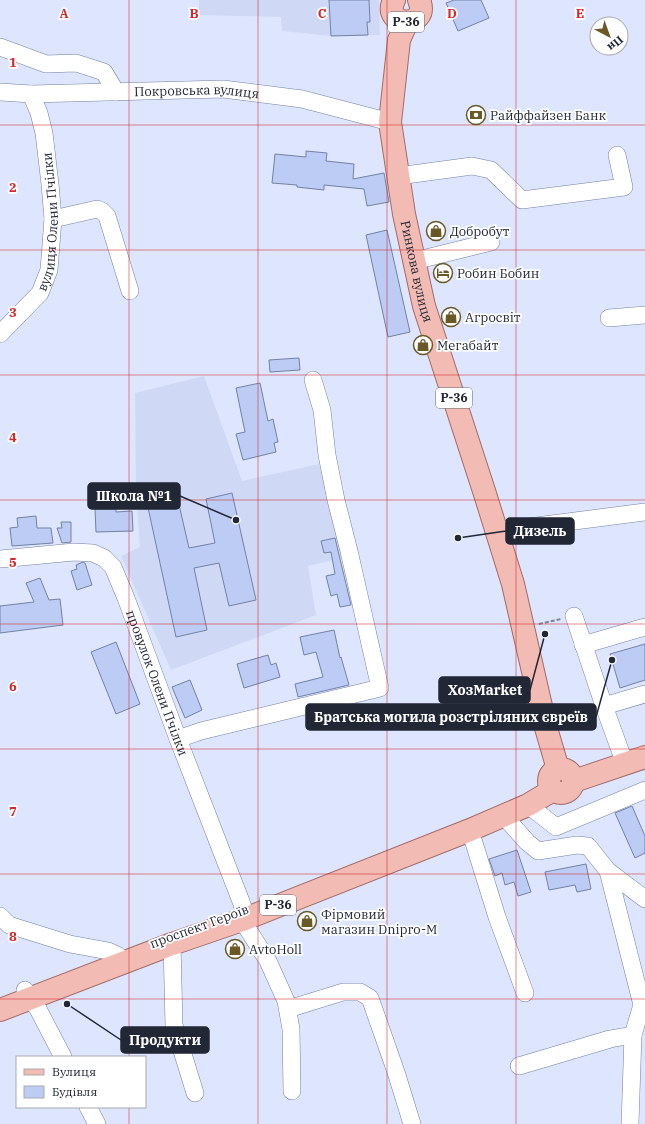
<svg xmlns="http://www.w3.org/2000/svg" width="645" height="1124" viewBox="0 0 645 1124" font-family="'IBM Plex Serif',serif">
<rect width="100%" height="100%" fill="#dde6fe"/>
<path fill="#cfd9f6" d="M199 0H379L380 35 331 36 282 31 281 17 199 15Z
M204 376 242 481 319 464 346 557 308 566 316 615 171 670 121 556 140 547 136 492 135 393Z"/>
<path fill="#bdccf4" stroke="#7381a5" d="M329 0H369L370 22H367L368 35 331 36Z
M454 0H481L489 18 458 31 446 3Z
M306 151 327 153 326 161 354 164 353 179 384 173 389 202 367 206 364 189 324 185V190L297 187V185L272 183 275 154 306 157Z
M387 230 410 332 388 337 366 235Z
M299 358 300 370 270 372 269 360Z
M260 383 268 421 273 419 278 442 274 443 276 452 243 460 236 434 245 432 236 388Z
M174 483 189 548 215 543 206 499 232 493 256 600 229 606 219 563 194 568 207 630 176 637 144 489Z
M95 509H116V512L132 511 133 531 96 532Z
M36 516 37 528H51L53 543 12 546 10 528 18 527 17 518Z
M61 522H71V542L62 543 57 528H62Z
M335 538 351 605 340 607 337 594 331 596 326 576 335 574 331 552 324 553 321 541Z
M83 562 85 563 92 585 77 590 71 571 77 569 76 565Z
M40 578 49 600 60 599 63 625 0 633V606L34 602 26 583Z
M334 630 340 658 341 657 349 685 298 697 295 684 323 677 316 652 304 655 300 637Z
M116 642 140 704 116 714 91 652Z
M645 644V680L620 688 610 654Z
M268 655 271 665 276 663 280 677 244 688 237 664Z
M190 680 202 710 185 718 172 687Z
M632 806 645 836V853L635 858 615 813Z
M517 850 531 892 518 896 514 882 505 885 502 873 495 876 489 859Z
M586 864 591 889 577 892 575 885 549 890 545 872Z"/>
<g fill="none" stroke-linecap="round" stroke-linejoin="round">
<defs>
<g id="minor">
<path d="M0 47 46 64 76 63 104 72 116 92"/>
<path id="s1" d="M0 92 31 94 223 89 302 99 390 122"/>
<path d="M398 176 472 166 491 170 522 200 624 187 617 155"/>
<path d="M53 219 97 209 102 211 107 216 130 291"/>
<path d="M414 261 491 242"/>
<path d="M609 318 645 315"/>
<path id="s2" d="M0 334 40 293 49 270 53 219 50 184 44 133 39 113 31 94"/>
<path d="M497 531 645 512"/>
<path id="s3" d="M0 559 74 552 93 553 104 558 113 567 126 598 178 739 242 904 247 928 268 961 286 1001 291 1029 292 1091"/>
<path d="M574 616 604 706 625 764"/>
<path d="M583 645 645 627"/>
<path d="M604 706 645 694"/>
<path d="M178 739 201 731 380 688 349 551 336 500 327 455 322 410 313 380"/>
<path d="M528 805 556 827 645 790"/>
<path d="M503 815 527 842 538 851 577 845 588 846 608 871 645 899"/>
<path d="M470 830 497 917 525 993"/>
<path d="M608 871 642 1005 633 1035 630 1124"/>
<path d="M0 916 9 925 70 944 108 951 117 955 126 962"/>
<path d="M172 944 174 1025 195 1093"/>
<path d="M25 990 38 1009 63 1057"/>
<path d="M288 1009 343 992H360L370 998 396 1072 412 1124"/>
<path d="M519 1066 610 1039 633 1035"/>
<path d="M88 1107 97 1124"/>
</g>
<g id="major">
<path d="M394 0C381 28 431 29 419 0"/>
<path id="s4" d="M407 22 399 40 390 122 404 214 424 306 485 494 513 584 546 728 558 769"/>
<circle cx="561" cy="781" r="12"/>
<path d="M574 781 645 757"/>
<path d="M0 1010 172 944 245 919 470 830 528 805 553 790"/>
</g>
</defs>
<use href="#minor" stroke="#7280a4" stroke-width="18"/>
<use href="#major" stroke="#a36a66" stroke-width="24"/>
<path stroke="#7c8396" stroke-width="2" stroke-dasharray="4 2" stroke-linecap="butt" d="M539 624 561 619"/>
<use href="#minor" stroke="#fff" stroke-width="17"/>
<use href="#major" stroke="#f2bbb3" stroke-width="22"/>
</g>
<path fill="none" stroke="#d62828" stroke-width="1" stroke-opacity="0.55" d="M129 0V1057M258 0V1124M387 0V1124M516 0V1124M0 125H645M0 250H645M0 375H645M0 500H645M0 624H645M0 749H645M0 874H645M0 999H645M129 1107V1124"/>
<defs>
<symbol id="bank-ring" viewBox="-11 -11 22 22"><circle r="9.5" fill="#fff" stroke="#6a5826" stroke-width="1.5"/><path d="M-6-4H6V4H-6ZM0-2.3a2.3 2.3 0 1 0 0 4.6a2.3 2.3 0 1 0 0-4.6Z" fill="#6a5826"/></symbol>
<symbol id="shop-ring" viewBox="-11 -11 22 22"><circle r="9.5" fill="#fff" stroke="#6a5826" stroke-width="1.5"/><path d="M-5-2.5h2.3a2.7 3.5 0 0 1 5.4 0H5L5.5 6h-11ZM-1.5-2.5h3a1.5 2.3 0 0 0-3 0Z" fill="#6a5826"/></symbol>
<symbol id="hotel-ring" viewBox="-11 -11 22 22"><circle r="9.5" fill="#fff" stroke="#6a5826" stroke-width="1.5"/><path d="M-6-4.5h1.5V1H6V5H4.5V3h-9V5H-6ZM-4 0a1.8 1.8 0 1 1 3.6 0ZM.5 0V-2.5h3Q6-2.5 6 0Z" fill="#6a5826"/></symbol>
</defs>
<g fill-rule="evenodd">
<use href="#bank-ring" x="465" y="104" width="22" height="22"/>
<use href="#shop-ring" x="425" y="220" width="22" height="22"/>
<use href="#hotel-ring" x="432" y="262" width="22" height="22"/>
<use href="#shop-ring" x="440" y="306" width="22" height="22"/>
<use href="#shop-ring" x="412" y="334" width="22" height="22"/>
<use href="#shop-ring" x="296" y="910" width="22" height="22"/>
<use href="#shop-ring" x="224" y="938" width="22" height="22"/>
</g>
<g text-anchor="middle" stroke-width="3.5" stroke-linejoin="round" paint-order="stroke">
<g fill="#fff" stroke="#646872" stroke-width="1">
<rect x="388" y="12" width="36" height="20" rx="3"/>
<rect x="436" y="388" width="36" height="20" rx="3"/>
<rect x="260" y="895" width="36" height="20" rx="3"/>
</g>
<g font-size="12" font-weight="bold" fill="#222736">
<text x="406" y="26">Р-36</text>
<text x="454" y="402">Р-36</text>
<text x="278" y="909">Р-36</text>
</g>
<g font-size="13" fill="#222736" stroke="#fff">
<text dy="5" stroke="none"><textPath href="#s1" startOffset="197">Покровська вулиця</textPath></text>
<text dy="5" stroke="none"><textPath href="#s2" startOffset="130">вулиця Олени Пчілки</textPath></text>
<text dy="5" stroke="none"><textPath href="#s4" startOffset="254">Ринкова вулиця</textPath></text>
<text dy="5" stroke="none"><textPath href="#s3" startOffset="242">провулок Олени Пчілки</textPath></text>
<text transform="translate(199 926) rotate(-20)" y="5">проспект Героїв</text>
</g>
<g font-size="13" fill="#222736" stroke="#fff" text-anchor="start">
<text x="490" y="120">Райффайзен Банк</text>
<text x="450" y="236">Добробут</text>
<text x="457" y="278">Робин Бобин</text>
<text x="465" y="322">Агросвіт</text>
<text x="437" y="350">Мегабайт</text>
<text x="321" y="919">Фірмовий<tspan x="321" dy="15">магазин Dnipro-M</tspan></text>
<text x="249" y="954">AvtoHoll</text>
</g>
</g>
<g font-size="13" text-anchor="middle" font-weight="bold" fill="#d62828" stroke="#fff" stroke-width="3.5" stroke-linejoin="round" paint-order="stroke">
<text x="64" y="18">A</text>
<text x="194" y="18">B</text>
<text x="322" y="18">C</text>
<text x="452" y="18">D</text>
<text x="580" y="18">E</text>
<text x="13" y="67">1</text>
<text x="13" y="192">2</text>
<text x="13" y="317">3</text>
<text x="13" y="442">4</text>
<text x="13" y="567">5</text>
<text x="13" y="691">6</text>
<text x="13" y="816">7</text>
<text x="13" y="941">8</text>
</g>
<path fill="none" stroke="#222736" stroke-width="1.5" d="M236 520L180 496M458 538L506 531M545 634L530 690M612 660L596 717M67 1004L121 1040"/>
<g fill="#222736" stroke="#fff" stroke-width="1.5">
<circle cx="236" cy="520" r="4"/>
<circle cx="458" cy="538" r="4"/>
<circle cx="545" cy="634" r="4"/>
<circle cx="612" cy="660" r="4"/>
<circle cx="67" cy="1004" r="4"/>
</g>
<g fill="#222736" stroke="#222736" stroke-width="1.5">
<rect x="88" y="483" width="92" height="26" rx="4"/>
<rect x="506" y="518" width="68" height="26" rx="4"/>
<rect x="439" y="677" width="91" height="26" rx="4"/>
<rect x="306" y="704" width="290" height="26" rx="4"/>
<rect x="121" y="1027" width="88" height="26" rx="4"/>
</g>
<g font-size="14" text-anchor="middle" font-weight="bold" fill="#fff">
<text x="134" y="501">Школа №1</text>
<text x="540" y="536">Дизель</text>
<text x="485" y="695">ХозMarket</text>
<text x="451" y="722">Братська могила розстріляних євреїв</text>
<text x="165" y="1045">Продукти</text>
</g>
<rect x="16" y="1056" width="130" height="52" fill="#ffffff" stroke="#a7a9af"/>
<rect x="24" y="1069" width="20" height="6" fill="#f2bbb3" stroke="#a7a9af"/>
<text x="52" y="1076" font-size="12" fill="#222736">Вулиця</text>
<rect x="24" y="1086" width="20" height="12" fill="#bdccf4" stroke="#a7a9af"/>
<text x="52" y="1096" font-size="12" fill="#222736">Будівля</text>
<g transform="translate(609 36) rotate(139)"><circle r="19" fill="#ffffff" stroke="#a7a9af"/>
<path d="M0-3L7 15L0 10L-7 15Z" fill="#6a5826"/>
<text y="-6" font-size="11" font-weight="bold" text-anchor="middle" fill="#222736">Пн</text>
</g>
</svg>
